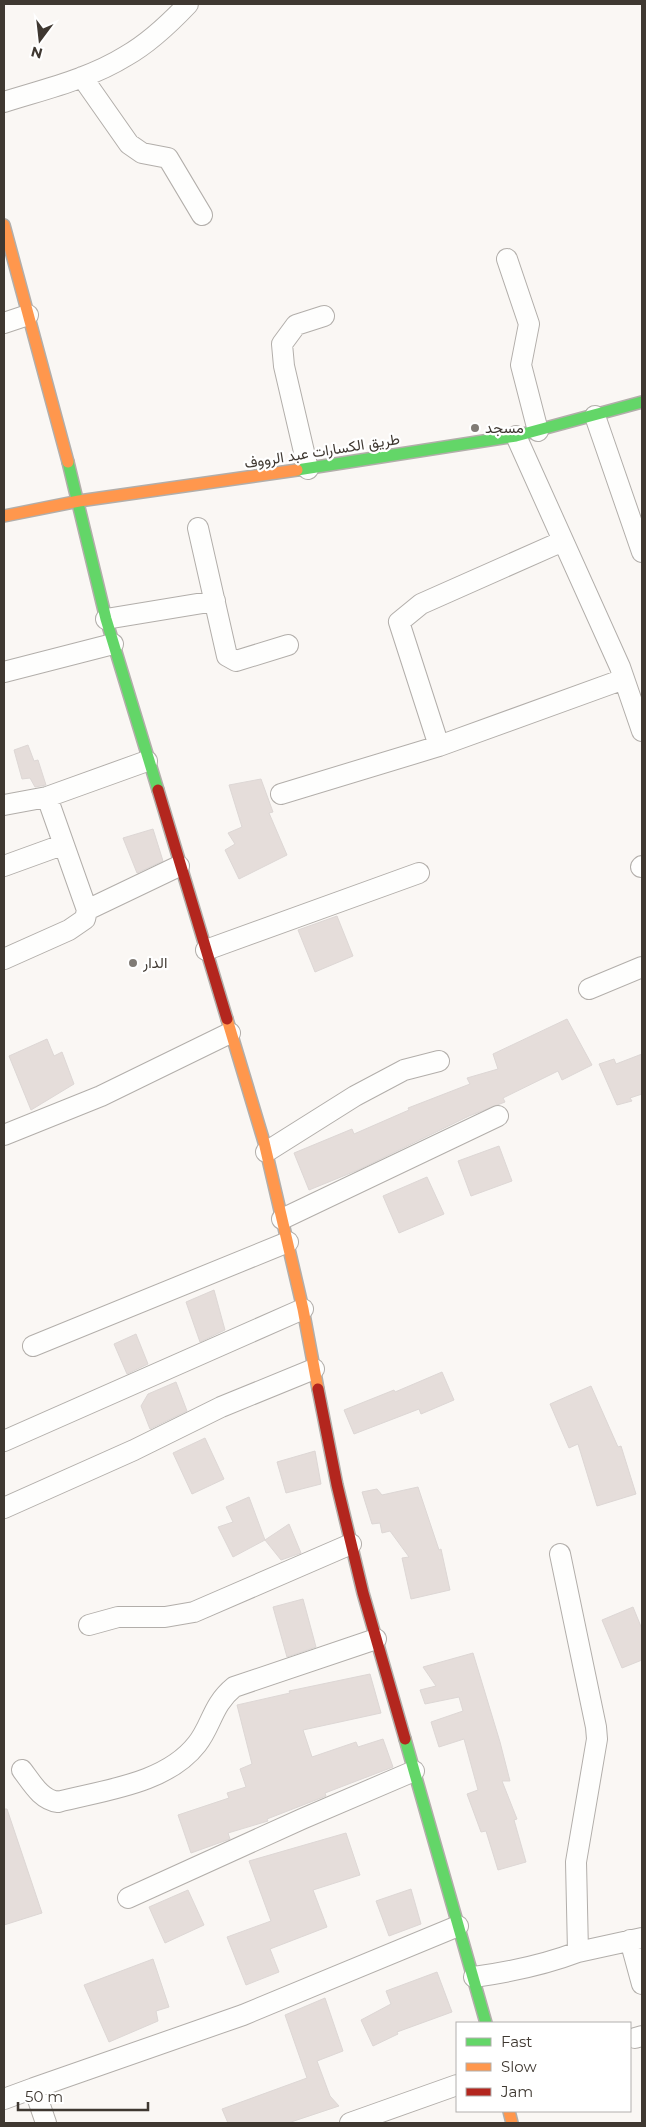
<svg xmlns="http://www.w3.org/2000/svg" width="646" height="2127" viewBox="0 0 646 2127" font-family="Montserrat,Vazirmatn,sans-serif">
<rect width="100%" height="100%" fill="#faf7f4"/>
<path fill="#e5ddda" stroke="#ddd7d5" d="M28 745 34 761 38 760 46 785 35 787 30 778 22 779 14 750Z
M261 779 273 812 269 813 287 855 239 879 225 850 235 844 228 833 242 827 229 785Z
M153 829 163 861 137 873 123 838Z
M337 916 353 956 315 972 298 930Z
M567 1019 592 1065 562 1080 558 1071 503 1098 505 1102 469 1116 358 1170 309 1190 294 1153 352 1129 354 1134 409 1110 408 1108 470 1084 467 1078 498 1069 493 1054Z
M47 1039 54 1056 62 1052 74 1084 31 1110 9 1056Z
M642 1054V1094L630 1098 632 1101 617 1105 599 1064 614 1059 616 1064Z
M499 1146 512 1181 471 1196 458 1161Z
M427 1177 444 1214 399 1233 383 1196Z
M214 1290 225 1330 200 1342 186 1302Z
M136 1334 148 1364 127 1374 114 1344Z
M442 1372 454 1400 421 1414 419 1409 354 1434 344 1410 394 1390 395 1392Z
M176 1382 187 1411 150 1429 141 1406 148 1394Z
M591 1386 618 1447 621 1446 636 1494 597 1506 578 1444 569 1448 550 1404Z
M205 1438 224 1479 192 1494 173 1453Z
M315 1451 321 1484 286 1493 277 1462Z
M418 1487 439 1550 441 1549 450 1590 411 1599 402 1558 409 1557 390 1531 382 1533 380 1523 372 1524 362 1492 377 1489 382 1495Z
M249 1497 265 1540 233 1557 218 1527 233 1522 226 1507Z
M289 1524 301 1553 281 1560 265 1540Z
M303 1599 316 1647 287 1657 273 1607Z
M633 1607 642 1629V1660L622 1668 602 1620Z
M473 1653 500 1742 510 1781H502L517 1819 514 1820 526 1862 498 1870 486 1831 481 1832 467 1794 478 1790 464 1739 439 1747 431 1722 463 1711 459 1697 425 1704 420 1690 436 1686 423 1667Z
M370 1674 381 1713 303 1730 312 1757 356 1742 358 1747 383 1739 393 1767 325 1793 326 1796 267 1819 268 1821 228 1833 230 1839 191 1853 178 1815 229 1798 227 1793 246 1787 240 1769 252 1764 237 1705 290 1693 289 1691Z
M4 1809H7L42 1913 4 1925Z
M346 1833 360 1875 313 1890 327 1927 270 1949 279 1972 246 1985 227 1937 271 1921 249 1861Z
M411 1889 421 1924 389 1936 376 1901Z
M188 1890 204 1925 165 1943 149 1907Z
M153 1959 169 2007 156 2011 158 2021 109 2042 84 1985Z
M437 1972 452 2012 397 2032 398 2034 373 2046 361 2020 391 2004 386 1991Z
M325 1998 343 2051 317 2061 330 2096 339 2106 288 2123H228L222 2109 307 2078 285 2015Z"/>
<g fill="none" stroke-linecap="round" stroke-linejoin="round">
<defs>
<path id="street" d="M82 77 129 144 142 153 168 158 202 215
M4 102C45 89 89 79 126 56 149 43 170 23 188 4
M507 259 529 324 521 365 538 431
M4 323 28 315
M595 416 642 552
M516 436 620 667 642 731
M308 469 284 366 282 344 296 325 324 316
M198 528 227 656 236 661 288 645
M106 619 215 601
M4 672 113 644
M439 746 399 622 421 604 563 541
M281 794 439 746 624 679
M4 805 47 797 147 761
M4 866 62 845
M641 867 642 866
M87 910 179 866
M206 950 419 873
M4 959 69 930 85 919 87 910 47 797
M589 989 642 967
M4 1135 101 1096 230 1033
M266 1152 355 1096 404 1070 439 1061
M282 1219 498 1116
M33 1346 288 1242
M4 1441 303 1309
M4 1508 134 1450 221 1407 314 1369
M89 1625 118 1617H165L194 1612 351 1544
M22 1770C32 1783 41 1800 58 1802 104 1790 166 1784 197 1744 212 1725 212 1705 234 1687L376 1639
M128 1898 302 1819 414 1771
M630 1940 642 1984
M578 1952 642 1938
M474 1977C510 1972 544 1965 578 1952L576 1862 597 1739 596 1727 560 1554
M635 2038 642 2036
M4 2099 34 2088
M46 2123 34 2088 243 2015 458 1926
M350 2123 457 2085"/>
<path id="fast" d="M68 462 106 619 158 790
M297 470 516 436 642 402
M405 1739 486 2023"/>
<path id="slow" d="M4 225 68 462
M4 516 79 501 297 470
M227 1019 264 1142 303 1309 318 1389
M509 2111 512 2123"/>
<path id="jam" d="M158 790 227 1019
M318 1389 337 1485 363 1593 405 1739"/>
</defs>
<use href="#street" stroke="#b2aeaa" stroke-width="22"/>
<use href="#fast" stroke="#b2aeaa" stroke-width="14"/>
<use href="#slow" stroke="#b2aeaa" stroke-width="14"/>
<use href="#jam" stroke="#b2aeaa" stroke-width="14"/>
<use href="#street" stroke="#fefefd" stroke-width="20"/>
<use href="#fast" stroke="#63d668" stroke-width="11"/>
<use href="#slow" stroke="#ff974d" stroke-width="11"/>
<use href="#jam" stroke="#b3261e" stroke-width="11"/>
</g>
<g fill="#807b75" stroke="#fff" stroke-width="2">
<circle cx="475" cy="428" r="5"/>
<circle cx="133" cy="963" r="5"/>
</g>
<g text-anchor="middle" stroke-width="4.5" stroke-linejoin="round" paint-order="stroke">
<g font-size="15" fill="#3f3831" stroke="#fff" text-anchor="start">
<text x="485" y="433">مسجد</text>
<text x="143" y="968">الدار</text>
</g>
<g font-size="15" fill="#3f3831" stroke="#fff">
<text transform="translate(322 451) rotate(-9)" y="5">طريق الكسارات عبد الرووف</text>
</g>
</g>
<rect width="646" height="2127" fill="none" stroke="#3f3831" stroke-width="10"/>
<rect x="456" y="2022" width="175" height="90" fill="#ffffff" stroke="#b2afad"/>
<rect x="466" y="2038" width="25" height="8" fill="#63d668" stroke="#b2afad"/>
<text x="501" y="2047" font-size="15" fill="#3f3831">Fast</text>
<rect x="466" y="2063" width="25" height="8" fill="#ff974d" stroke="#b2afad"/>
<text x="501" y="2072" font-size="15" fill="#3f3831">Slow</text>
<rect x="466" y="2088" width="25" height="8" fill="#b3261e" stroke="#b2afad"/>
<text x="501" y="2097" font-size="15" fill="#3f3831">Jam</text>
<g transform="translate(40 40) rotate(195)" stroke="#ffffff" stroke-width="4" paint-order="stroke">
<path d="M0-4L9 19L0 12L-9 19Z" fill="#3f3831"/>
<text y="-8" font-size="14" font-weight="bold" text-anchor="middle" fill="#3f3831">N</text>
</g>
<path d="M18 2102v8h130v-8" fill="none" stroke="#3f3831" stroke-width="2.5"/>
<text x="25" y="2102" font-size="15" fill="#3f3831" stroke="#ffffff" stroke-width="4" paint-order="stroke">50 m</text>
</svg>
